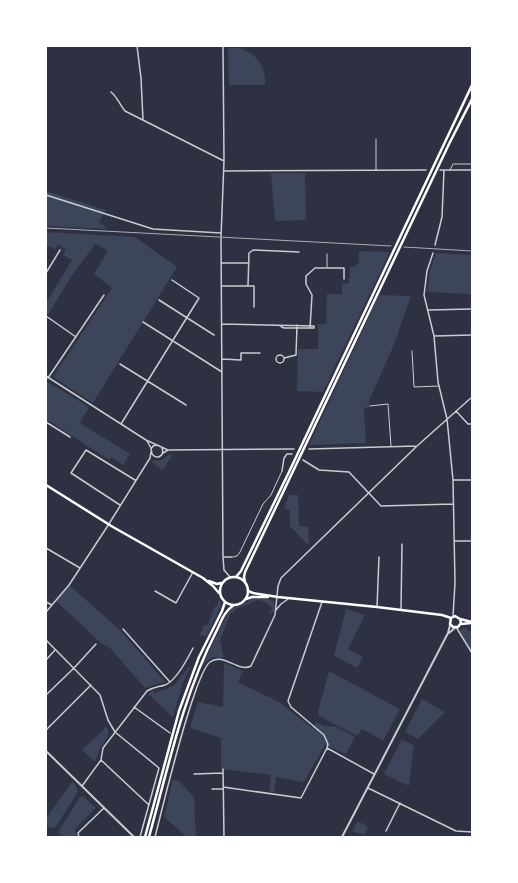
<svg xmlns="http://www.w3.org/2000/svg" width="518" height="883" viewBox="0 0 518 883" font-family="Manrope,sans-serif">
<rect width="100%" height="100%" fill="#2d3142"/>
<path fill="#3c4559" d="M228 48C250 45 267 64 265 85H229Z
M271 173H305L306 220 275 221Z
M46 191 106 210 99 222 108 229 46 226Z
M46 232 135 237 177 267 93 403 53 377 112 288 94 274 108 251 95 244 71 277 48 315 46 313V303L72 260 63 255 66 250 58 244 55 249 46 245Z
M359 251 390 252 323 392 297 391 298 349H318V324H326L327 294H342V284L349 283 350 267 355 266 359 262Z
M436 253 472 255V294L427 292 430 271Z
M379 295 411 296 393 347 369 401V407L364 408 366 443 309 445Z
M46 381 89 407 80 423 130 454 123 465 111 457 109 460 46 419Z
M173 454 163 470 151 462C155 459 156 462 161 460 166 458 165 455 173 454Z
M289 495H298L299 526 308 527 309 543 307 544 290 526V511L284 508Z
M69 585 120 630 165 682 156 684 145 688 110 648 102 644 56 601Z
M219 598 221 603V606L206 637 200 635 204 625 207 626 215 606 217 607Z
M253 598 272 600 274 603V612H272L270 615H269L272 608 265 602 258 600 234 610 235 612 231 613 220 640 224 658 213 657 203 664 229 611 230 609 242 605Z
M346 609 365 615 348 649 363 657 357 668 334 656Z
M463 628 467 629V631H472V651L460 631Z
M224 663 243 671 238 682 279 702 312 728 317 722 323 726 336 727 355 737 346 754 325 745 304 782 276 777 274 792 269 791 271 775 221 769V738L190 728 198 702 223 707Z
M190 666H191L183 683 173 717 148 694 153 690 154 693 166 689 174 685Z
M329 671 400 709 383 741 362 729 357 736 319 716 318 711Z
M422 699 445 712 418 739 405 732Z
M103 726 108 728V736L100 748 95 762 82 750 104 729Z
M402 739 414 746 409 786 384 774Z
M173 779 179 781 194 797 196 837H187L164 817Z
M72 782C76 785 78 787 77 793L55 828H51L46 825V818Z
M82 796 85 798 96 808 75 829 77 837H63L59 834V831L79 798Z
M358 821 368 827 364 835 352 831Z"/>
<g fill="none" stroke-linecap="round" stroke-linejoin="round">
<path stroke="#caccd0" stroke-width="1" d="M376 170V139
M450 170 453 164H472
M327 267V254
M412 351 414 387 439 386
M370 406 388 404 391 446
M233 557 237 556 240 552 263 504 271 495 282 471"/>
<path stroke="#caccd0" stroke-width="1.5" d="M137 46 141 78 143 120
M223 46 224 161 221 237 223 557 224 570 230 577
M111 92C118 98 120 105 125 111L224 161
M440 170H472
M224 171 426 170
M46 195 153 229 221 233
M435 245 442 217 444 170
M433 253 427 271 424 295 434 336 438 382 447 419 453 480 455 583 453 616
M221 263H249
M46 273 60 250
M222 286H254V307
M248 286 249 253 253 250 299 252
M159 300 214 335
M428 310 472 309
M46 316 76 337
M143 322 222 372
M222 324 314 326V328
M280 326 284 328H314
M310 328 312 295 306 284V276L315 268H344V279
M434 336 472 335
M276 359a4 4 0 1 1 8 0a4 4 0 1 1-8 0Z
M284 358 296 355 297 325
M222 359 241 360V353H260
M120 364 186 405
M46 376 146 440 168 450
M48 378 104 295
M456 411 468 424H472
M46 422 70 437
M121 424 199 298 172 280
M147 441 151 448
M157 445 153 446 151 449 152 454C157 460 165 456 162 448
M309 449 417 446
M163 453 168 450 294 449
M303 460 319 470 349 472 381 506 453 504
M282 471 284 458 287 454H292
M453 480H472
M120 505 71 473 86 450 135 480
M454 541H472
M46 548 80 568
M223 557H232
M155 591 176 603 193 572
M46 602 52 605
M377 607 379 557
M276 610 281 604 288 599
M401 610 402 544
M46 612 69 585 107 527 150 458 151 452
M456 627 472 653
M123 629 170 682
M46 640 100 695 108 720 115 732 159 768 140 837
M46 660 55 650
M46 695 74 668 96 644
M134 707 170 733
M46 730 91 685
M327 748 374 774
M101 760 149 805
M223 769 224 837
M194 774 223 773
M82 786 101 760 103 748 147 691C154 687 158 687 165 685 176 681 188 658 193 648
M223 787 301 798 327 748 328 744 324 735 291 707 288 701 322 602
M368 788 456 831 472 832
M212 789H223
M386 831 400 803
M79 837 78 833 81 830 104 808
M155 837C162 810 194 674 210 662 224 652 238 673 251 666L275 615 278 586 281 578 417 446 472 397
M245 837H250"/>
<path stroke="#caccd0" stroke-width="2" d="M449 633 456 627
M46 751 134 837
M342 837 448 633 450 625"/>
<path stroke="#fff" stroke-width="2.5" d="M248 591 253 593 278 597 377 607 442 615 451 618
M246 599 252 597H268
M460 619 461 623 458 627H453L450 624 451 618 455 616 460 619 472 622
M461 624 471 623"/>
<path stroke="#fff" stroke-width="2.5" d="M46 485 113 527 203 578 213 586 219 593
M220 591a14 14 0 1 1 28 0a14 14 0 1 1-28 0Z
M236 577 241 571 289 472 472 85
M209 581 217 584 221 583
M245 582 244 577 245 572 449 144 472 99
M145 837 179 711 199 657 222 611 225 602
M149 837C168 768 183 696 216 632 221 622 224 611 234 605"/>
<path stroke="#abadb3" stroke-width="1" d="M46 228 391 246
M404 247 472 251"/>
</g>
<rect width="518" height="883" fill="none" stroke="#ffffff" stroke-width="94"/>
</svg>
